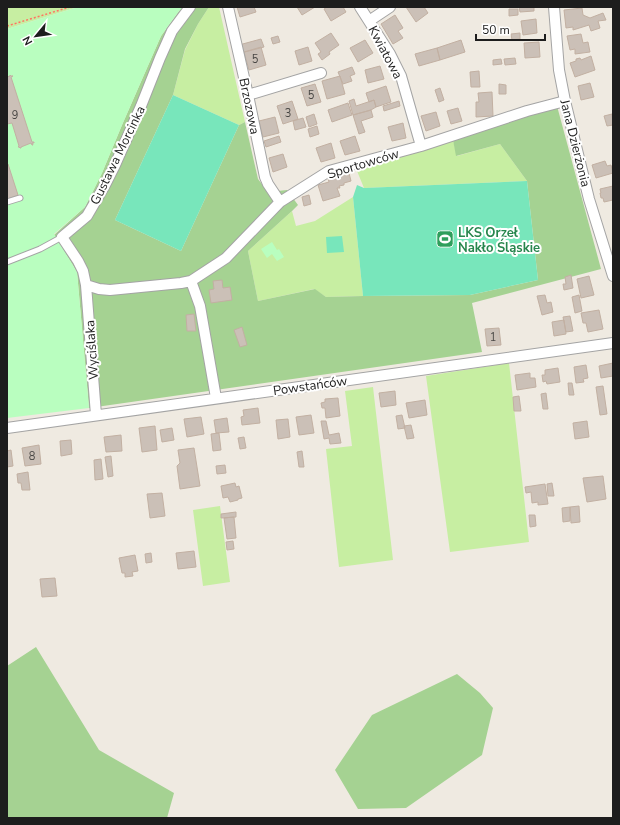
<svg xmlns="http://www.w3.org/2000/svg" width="620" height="825" viewBox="0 0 620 825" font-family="'Nunito Sans',sans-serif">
<rect width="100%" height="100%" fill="#efeae1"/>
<path fill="#c7eea2" d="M7 7H78L7 29Z
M209 7H219L245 122 239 125 173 95 185 50 198 24Z
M453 140 457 156 500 144 527 181 364 188 357 171Z
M353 197 363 296 326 297 314 289 258 301 248 251 292 211 296 226 315 221Z
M509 363 529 542 450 552 426 376Z
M373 387 393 560 339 567 326 449 352 446 345 391Z
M220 506 230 582 203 586 193 510Z"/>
<path fill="#a5d292" d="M183 7H209L198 24 185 49 173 95 115 220 181 251 239 125 245 122 258 179 268 192 287 190 298 205 292 211 248 251 258 301 315 289 326 297 363 296 470 295 538 280 527 181 500 144 456 156 453 140 557 106 601 269 472 303 482 352 89 408 77 272 54 235 85 207 102 173 122 125 161 36 179 11Z
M36 647 99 750 174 793 167 818H7V666Z
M457 674 480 693 493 708 482 755 406 808 358 809 335 770 372 715Z"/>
<path fill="#b9febf" d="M78 7H183L179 11 161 36 122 125 102 173 85 207 54 234 77 272 89 408 7 418V29Z
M272 242 277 250 279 249 284 257 277 261 272 254 267 258 261 249Z"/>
<path fill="#78e6bb" d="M173 95 239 125 181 251 115 220Z
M527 181 538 280 470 295 363 296 353 197 357 185 364 188Z
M342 236 344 252 327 253 326 237Z"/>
<path fill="#cbc0b7" stroke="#c2b0a2" d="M237 7H254L256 12 240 17Z
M297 7H315L302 15Z
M327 7H343L346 12 331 21 324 9Z
M406 7H424L428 13 416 22Z
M519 7H534V11L520 12Z
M582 8 583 15 590 18 603 13 606 20 598 21 600 28 591 31 589 25 573 30V27L566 28 564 10Z
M509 9H518V15L509 16Z
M395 15 403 28 398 31 403 38 393 44 381 24Z
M536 19 537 33 523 35 521 21Z
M331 33 339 45 329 52 330 54 322 60 318 54 321 52 315 43Z
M520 33V39L512 40 511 34Z
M581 34 583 43 588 42 590 52 575 54V49L570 50 567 36Z
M278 36 280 42 273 44 271 38Z
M261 39 264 47 241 53 239 45Z
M365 40 373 53 358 62 350 48Z
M461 40 465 52 440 60 437 48Z
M539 42 540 57 525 58 524 43Z
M261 47 266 65 249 70 244 52Z
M308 47 312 61 299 65 295 51Z
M437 48 440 60 419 66 415 54Z
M591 56 595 70 575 77 570 63 576 61V59L580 58 581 60Z
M515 58 516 64 505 65 504 59Z
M501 59 502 64 493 65V60Z
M380 66 384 79 368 83 365 70Z
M352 67 355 74 350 76 352 81 343 84 338 72Z
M479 71 480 87H471L470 72Z
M10 75 11 76H13L11 77 32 142H34V143H32L33 145H32L31 143 21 147V148H20L19 147H18L19 146 12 123 7 124V77L10 76Z
M340 76 345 94 327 99 322 81Z
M590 83 594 97 581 100 578 86Z
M315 84 321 102 307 106 301 88Z
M499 84 506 85V94H499Z
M386 86 391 102 376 107 374 100 369 102 366 93Z
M440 88 444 100 439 102 435 90Z
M492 92 493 116 476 117V102H479L478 93Z
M354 99 356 106 374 100 376 107 371 110 353 115 349 101Z
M292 101 298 119 283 124 277 106Z
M399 101 400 106 384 111 383 106Z
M348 103 352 115 332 122 328 110Z
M458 108 462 121 451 124 447 111Z
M371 110 373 117 361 121 365 132 359 134 353 115Z
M436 112 440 126 426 131 421 116Z
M314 114 317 124 309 127 306 117Z
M612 114 613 125 607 126 604 116Z
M275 117 279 133 263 137 259 121Z
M303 118 306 127 295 130 293 121Z
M403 123 406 138 392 141 388 127Z
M317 126 319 134 310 137 308 129Z
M279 136 281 142 266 147 264 141Z
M355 136 360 151 345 155 340 141Z
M331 143 335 158 321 162 316 148Z
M283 154 287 167 273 172 269 158Z
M605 161 607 166 611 165 613 173 596 178 592 165Z
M7 164H8L18 195 7 199Z
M348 169 351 181 344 183V185L339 186 340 188H337L340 196 323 201 318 185 329 182 327 175Z
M613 186V200L604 202 603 198H601L600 193H601L600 189Z
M309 195 311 204 304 206 302 197Z
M571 275 573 288 564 290 563 284H566L565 277Z
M589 276 594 295 581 298 577 279Z
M222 280 223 288 230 287 232 300 211 303 209 290 214 289 213 281Z
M545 295 547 303 551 302 553 312 542 315 537 296Z
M579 295 582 311 575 313 572 297Z
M599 310 603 329 588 332 586 323H583L581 313Z
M194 314 196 331H187L186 315Z
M570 316 573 331 566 332 563 317Z
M564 320 566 334 554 336 552 322Z
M242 327 247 345 240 347 234 330Z
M499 328 501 345 487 346 485 329Z
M613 363V376L601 378 599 366Z
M586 365 588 378 583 379 584 382 576 383 574 367Z
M558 368 560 382 547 384 546 381 543 382 542 375H545V370Z
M530 373V378H535L536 387 517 390 515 375Z
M568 383H572L574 395H569Z
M603 386 607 414 600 415 596 387Z
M395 391 396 405 381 407 379 393Z
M546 393 548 409H543L541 394Z
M519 396 521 411H514L513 397Z
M338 398 340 416 326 418 325 408H322L321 403 325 402V399Z
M425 400 427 415 409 418 406 403Z
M258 408 260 423 242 425 241 417 244 416 243 410Z
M311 415 314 433 299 435 296 417Z
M402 415 405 428 398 429 396 416Z
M201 417 204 434 187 437 184 419Z
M227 418 229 432 216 433 214 420Z
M288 419 290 437 278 439 276 420Z
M321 421H326L329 435 339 433 341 443 330 444 329 438 324 439Z
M587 421 589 437 575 439 573 423Z
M411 425 414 438 407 439 404 426Z
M155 426 157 450 142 452 139 428Z
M172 428 174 440 162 442 160 430Z
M219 433 221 450 213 451 211 434Z
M121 435 122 451 106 452 104 437Z
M244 437 246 448 240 449 238 438Z
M71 440 72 454 61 456 60 441Z
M39 445 41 464 25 466 22 448Z
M194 448 200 486 180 489 177 466 180 463 178 450Z
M11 450 13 466 7 467V471V451Z
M302 451 304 467H299L297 452Z
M111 456 113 476 108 477 105 457Z
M101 459 103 479 95 480 94 460Z
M225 465 226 473 217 474 216 466Z
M28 472 30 490H22L21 483H18L17 474Z
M603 476 606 499 587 502 583 478Z
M235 483 236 487 239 486 242 498 238 499V500L230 502 228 497 223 498 221 486Z
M552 483 554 496H548L547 484Z
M545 484 548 504 538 505V502L532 503 531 492 526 493 525 487Z
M162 493 165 516 150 518 147 494Z
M579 506 580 522 571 523 570 507Z
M570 507V521L563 522 562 508Z
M236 512V517L221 518V514Z
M529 515H535L536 526 530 527Z
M234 517 236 538 227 539 224 518Z
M233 541 234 549 227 550 226 542Z
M194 551 196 567 178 569 176 553Z
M151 553 152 562 146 563 145 554Z
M135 555 138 571 132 572 133 576 125 577V573H122L119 558Z
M55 578 57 596 42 597 40 579Z"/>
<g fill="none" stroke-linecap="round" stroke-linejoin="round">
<defs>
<path id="service" d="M7 202 20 198
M7 262 40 249 62 237"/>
<path id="minor" d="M190 7 172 31 160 58 141 106 115 165 105 185 87 216 62 237 78 261 83 271 86 285 99 289 110 290 181 283 191 281 200 306 216 398
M228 7 248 95 265 177 268 184 280 202
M360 7 390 54 401 76 421 146
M554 7 559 70 565 101 589 199 613 276
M369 21 390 7
M248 95 321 73
M191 281 226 258 280 202 329 171 421 146 527 111 565 101
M86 285 96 415
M7 428 613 343"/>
</defs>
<use href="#service" stroke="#a4a4a4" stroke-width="7"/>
<use href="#minor" stroke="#a4a4a4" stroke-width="12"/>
<path stroke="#ff7362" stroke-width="1.5" stroke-dasharray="2 2" stroke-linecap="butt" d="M7 26 70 7"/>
<use href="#service" stroke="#fff" stroke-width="5"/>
<use href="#minor" stroke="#fff" stroke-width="10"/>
</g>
<defs>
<symbol id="stadium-square" viewBox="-11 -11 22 22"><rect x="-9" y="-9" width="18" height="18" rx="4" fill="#2e9e5b" stroke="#fff"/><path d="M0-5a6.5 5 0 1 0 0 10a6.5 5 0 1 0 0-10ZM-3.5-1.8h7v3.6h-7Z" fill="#fff"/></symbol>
</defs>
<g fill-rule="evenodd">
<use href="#stadium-square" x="435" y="229" width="20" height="20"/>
</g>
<g text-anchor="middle" stroke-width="4" stroke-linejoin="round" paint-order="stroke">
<g font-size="11" fill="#484644">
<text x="255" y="63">5</text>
<text x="311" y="99">5</text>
<text x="288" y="117">3</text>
<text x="15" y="119">9</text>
<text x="493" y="341">1</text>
<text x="32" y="460">8</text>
</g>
<g font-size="13" fill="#1d1d1d" stroke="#fff">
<text transform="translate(386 52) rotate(62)" y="5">Kwiatowa</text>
<text transform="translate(250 106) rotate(78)" y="5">Brzozowa</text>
<text transform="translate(576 143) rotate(76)" y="5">Jana Dzierżonia</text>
<text transform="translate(117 155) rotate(-64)" y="5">Gustawa Morcinka</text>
<text transform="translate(363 163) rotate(-17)" y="5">Sportowców</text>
<text transform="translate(91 350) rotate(-94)" y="5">Wyciślaka</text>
<text transform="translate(310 385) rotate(-8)" y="5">Powstańców</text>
</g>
<g font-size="13" font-weight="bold" fill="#27864d" stroke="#fff" text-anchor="start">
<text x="458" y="237">LKS Orzeł<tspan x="458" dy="15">Nakło Śląskie</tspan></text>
</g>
</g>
<rect width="620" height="825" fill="none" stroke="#1d1d1d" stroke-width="16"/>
<g transform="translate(36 36) rotate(241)" stroke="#ffffff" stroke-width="3" paint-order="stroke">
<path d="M0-3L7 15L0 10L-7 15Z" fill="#1d1d1d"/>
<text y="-6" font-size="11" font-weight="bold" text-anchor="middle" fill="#1d1d1d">N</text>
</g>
<path d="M476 34v6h69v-6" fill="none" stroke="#1d1d1d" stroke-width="2"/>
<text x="482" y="34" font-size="12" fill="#1d1d1d" stroke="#ffffff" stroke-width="3" paint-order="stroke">50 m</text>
</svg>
